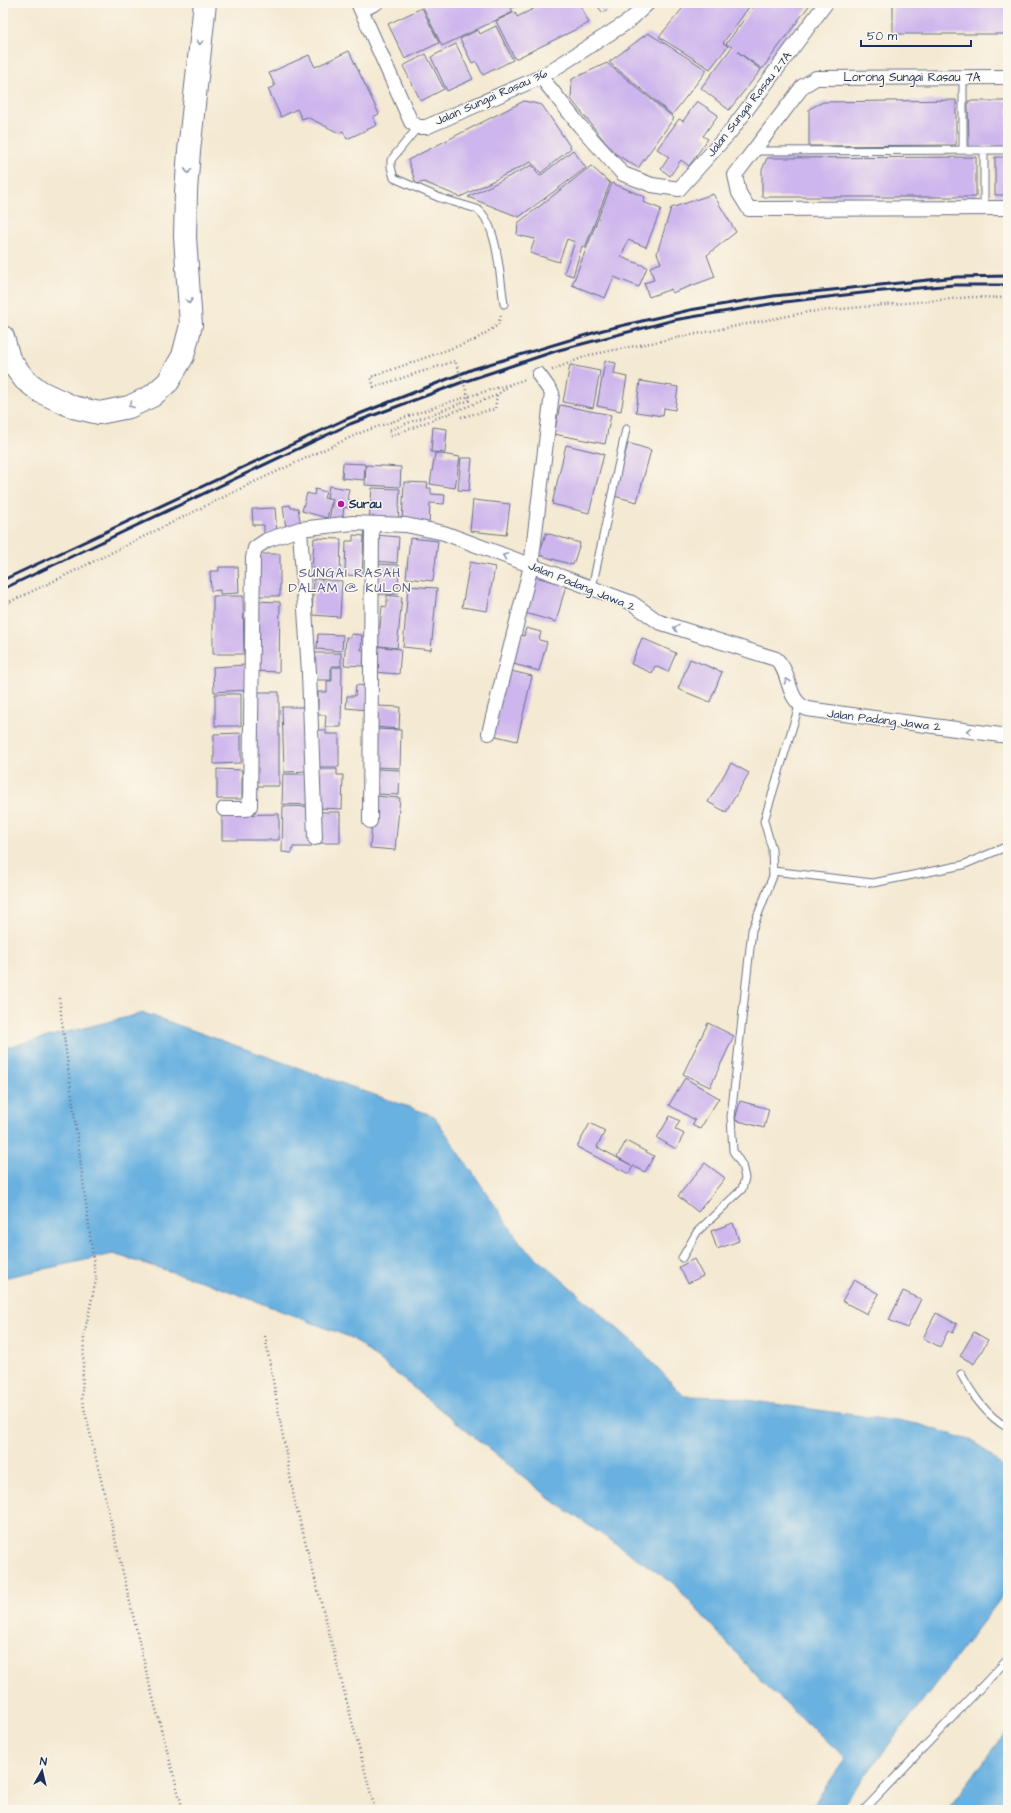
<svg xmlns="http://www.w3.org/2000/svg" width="1011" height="1813" viewBox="0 0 1011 1813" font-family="'Architects Daughter',sans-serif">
<rect width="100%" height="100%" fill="#fbf7ec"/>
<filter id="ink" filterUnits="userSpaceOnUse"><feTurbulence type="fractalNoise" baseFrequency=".025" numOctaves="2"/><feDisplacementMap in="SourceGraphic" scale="8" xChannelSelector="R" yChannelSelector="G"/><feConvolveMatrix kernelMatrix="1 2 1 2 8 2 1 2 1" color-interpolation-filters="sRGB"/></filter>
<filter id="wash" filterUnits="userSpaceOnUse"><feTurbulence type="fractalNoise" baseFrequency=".012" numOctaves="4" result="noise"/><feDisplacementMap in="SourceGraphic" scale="16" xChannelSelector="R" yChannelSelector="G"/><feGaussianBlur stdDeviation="0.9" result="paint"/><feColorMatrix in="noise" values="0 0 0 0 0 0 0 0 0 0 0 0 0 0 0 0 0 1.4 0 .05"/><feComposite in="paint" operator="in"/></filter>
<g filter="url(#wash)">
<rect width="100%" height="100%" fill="#f4e9d2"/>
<path fill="#69b1e0" stroke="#42709f" d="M144 1013 434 1116 522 1245 635 1344 684 1396 725 1397 918 1424 976 1442 1008 1471V1589L839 1810H821L813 1805 846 1758 766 1686 673 1583 556 1503 352 1338 208 1283 113 1254 3 1278V1048Z
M1008 1730V1810H947Z"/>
<g id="blocks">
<path fill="#cdb5ed" d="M432 3H509L513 12 442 46 423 7Z
M510 3H521L513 8Z
M545 3H579L589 23 515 59 496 21 515 12 517 17Z
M595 3H615L603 13Z
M687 3H752L723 43 728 46 710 69 659 37Z
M756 3H811L762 69 738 52 761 70 729 110 701 88 732 47 726 44Z
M893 3H1008V34H893Z
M422 8 439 43 405 59 388 24Z
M496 26 513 60 483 75 476 61 472 63 460 39 478 30 480 34Z
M648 33 707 70 672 115 609 62Z
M456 44 473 79 447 91 431 57Z
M349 51 379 114 373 117 377 125 347 139 343 131 339 133 307 117 302 119 297 109 281 117 268 89 275 86 269 73 309 55 315 67Z
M426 54 444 89 421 101 403 66Z
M607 63 674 118 638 168 614 153 571 99 572 79Z
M956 100V145L809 146V109L823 102Z
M524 101 542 105 571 148 541 173 531 162 460 197 424 182 416 184 408 160Z
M697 101 718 115 703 136 708 139 689 166 681 160 670 176 661 169 669 157 657 149 679 119 683 121Z
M968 101H1008V146L969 147Z
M573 150 586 168 519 217 468 197 532 165 540 176Z
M976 157V197H762V170L767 158Z
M995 157H1008V195H995Z
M591 166 610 183 585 248 582 246 573 276 564 273 575 242 567 239 559 262 530 253 535 239 517 235 518 223Z
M612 183 645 197 643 202 661 209 646 247 628 240 621 257 647 267 639 287 614 277 605 298 572 285Z
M713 194 736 232 707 255 715 277 672 293 671 289 649 297 644 283 654 280 650 267 661 263 657 253 671 208Z
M605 361 616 363 614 374 627 377 621 411 597 406Z
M570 365 600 371 593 408 563 402Z
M640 381 678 387 675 410 664 408 663 416 636 412Z
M560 405 611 415 605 444 554 434Z
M433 427 447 429 445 453 431 452Z
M628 443 651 450 637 502 614 496Z
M566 445 604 454 589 513 552 504Z
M435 453 460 457 455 488 430 484Z
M461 458H472L469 491 458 490Z
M343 463 365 464 364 480 342 478Z
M366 465 401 467 400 487 365 485Z
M404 482 428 483 427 488H431V494L445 495 444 504 430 503 429 525 402 523Z
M329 486 349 489 347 499 351 500 350 508 344 507 342 523 329 520 333 499 327 498Z
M372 488 400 489 398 524 369 522Z
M315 489 326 492 324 498 332 500 327 518 302 511 307 493 314 495Z
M473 500 510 504 506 535 470 531Z
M290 505 291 508H298L301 527 286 529 283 506Z
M275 508 277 533 264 534V525H253L252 509Z
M546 533 580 543 573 565 539 555Z
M353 535 364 536 362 576 345 575 346 541H353Z
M376 535 399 537 397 563 373 561Z
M314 538 341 539 340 575 312 574Z
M410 538 438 541 433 581 406 578Z
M256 554H280V596H257Z
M470 562 495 567 487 611 462 607Z
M375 564 399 565 398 594H374Z
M219 567H238L239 593 220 594V590L211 591 210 571H219Z
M532 576 566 585 556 622 522 612Z
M314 579 342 581 340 617 312 615Z
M408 586 437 588 431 650 403 647Z
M387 595 402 597 397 648 372 645 374 627 380 628 382 606 387 607Z
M213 596H243L244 654H213Z
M254 601 280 602 279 672 253 671Z
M526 628 541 632 539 640 547 642 539 671 510 663 518 634 524 636Z
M318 634 343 635 342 651 317 649Z
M351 634 362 635 361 650H364L363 666 344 665 346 637 351 638Z
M642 638 676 653 668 672 655 666 652 673 631 664Z
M374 646 401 649 399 674 371 672Z
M315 653H341V666H331V680H313Z
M690 659 722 672 710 702 678 689Z
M245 665 246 690 214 692 213 667Z
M332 667H342L341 727H325L326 715H318V692H327V681H332Z
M507 670 532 676 517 741 492 735Z
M356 685 369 686 367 710 346 708 347 696H355Z
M253 692H279V786H253Z
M215 694H241V726H215Z
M376 706 400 707 399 729 375 727Z
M282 707H307L309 771 284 772Z
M374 729 401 730 400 768 373 767Z
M316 730H326V734H339V767H317Z
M241 733V763L214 764V734Z
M731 763 749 773 726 812 708 802Z
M217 769 242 770V799H217Z
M319 769H337V775H343L342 809 318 808Z
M376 769 400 770 399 795 374 794Z
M283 774H311V805L282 804Z
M374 796 400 798 395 850 370 848Z
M283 806 313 807 311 847H293L292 853 282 852Z
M318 812H340V843H317Z
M279 814V840H222V815Z
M708 1023 734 1036 710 1087 683 1074Z
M685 1078 719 1098 700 1129 692 1125 695 1120 669 1105Z
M740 1101 769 1109 764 1128 735 1120Z
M670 1116 680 1121 675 1129 684 1134 676 1149 657 1138Z
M590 1123 605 1131 597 1147 631 1165 617 1157 626 1141 654 1156 645 1172 633 1166 629 1174 577 1147Z
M705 1163 725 1178 698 1212 678 1196Z
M733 1223 739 1241 717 1249 711 1231Z
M694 1259 703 1276 688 1283 679 1267Z
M854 1280 879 1294 867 1314 842 1301Z
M903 1291 921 1299 907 1328 889 1320Z
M936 1313 957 1324 953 1333 948 1331 940 1347 923 1338Z
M974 1332 988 1340 974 1364 960 1356Z"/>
</g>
</g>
<g filter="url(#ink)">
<use href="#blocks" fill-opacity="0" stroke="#677087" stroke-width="1"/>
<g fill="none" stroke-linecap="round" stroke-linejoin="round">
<defs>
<path id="service" d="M963 77V150
M418 127 391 160V167L394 178 440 198 477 209C498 223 500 280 504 304
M984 150V208
M754 151 1008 150
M592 588 626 429
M773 871 873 883 963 865 1008 846
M682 1258 697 1232 742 1189 745 1178 742 1165 733 1151 731 1117 752 930 773 876 772 849 764 821 799 706
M961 1374C973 1396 986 1415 1008 1428
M864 1810 1008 1659"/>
<path id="minor" d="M358 3 411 122 418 127H426L541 77 629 21 648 3
M361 10 376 3
M541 77 580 126 623 174 652 185 679 189 730 132 826 3
M1008 77 816 78 803 86 735 175 739 193 749 209 1008 208
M300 529 309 673 315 838
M489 733 531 566 552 393 539 375
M224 809H247L250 806 253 558 255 548 267 540 300 529 353 523 406 525 444 533 632 603 659 622 776 659C792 673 785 699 807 709L1008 736
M370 821 372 524"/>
<path id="primary" d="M3 337 9 359 25 380 41 392 73 407 99 413 129 407 152 396 168 382 183 356 191 325 185 237 186 191 189 151 205 3"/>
</defs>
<use href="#service" stroke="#677087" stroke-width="9"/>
<use href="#minor" stroke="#677087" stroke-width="16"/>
<use href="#primary" stroke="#677087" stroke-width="24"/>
<path stroke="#677087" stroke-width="2.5" stroke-dasharray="1 3" stroke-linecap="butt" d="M475 340 498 325 501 314
M552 370 589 355 808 312 972 297 1008 298
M461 417 495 409 497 395 511 384
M3 605 54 581 250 484 362 432 453 401 527 379
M59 998 96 1280 84 1335 82 1399 149 1683 183 1810
M265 1336 294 1498 375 1810"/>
<use href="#service" stroke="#fff" stroke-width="7"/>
<use href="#minor" stroke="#fff" stroke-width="14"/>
<use href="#primary" stroke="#fff" stroke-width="22"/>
<path stroke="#1b2f5e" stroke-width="3" d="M3 580 344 420 473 369 603 330 690 310 774 296 957 277 1008 276
M3 589 350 424 460 383 559 350 674 320 776 303 871 292 954 285H1008"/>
<path stroke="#677087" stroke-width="2.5" stroke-dasharray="1 3" stroke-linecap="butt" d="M475 340 371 377 374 387 455 361 470 400 389 430 391 436 497 395"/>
</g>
<defs><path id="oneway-chevron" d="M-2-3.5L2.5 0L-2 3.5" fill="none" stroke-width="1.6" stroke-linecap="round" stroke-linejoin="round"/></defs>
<g stroke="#8d97ae">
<use href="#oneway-chevron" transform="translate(200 42) rotate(95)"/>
<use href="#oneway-chevron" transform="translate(188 171) rotate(93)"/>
<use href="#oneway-chevron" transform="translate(189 301) rotate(85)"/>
<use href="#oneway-chevron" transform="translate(131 405) rotate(158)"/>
<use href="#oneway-chevron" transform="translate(505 556) rotate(-160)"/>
<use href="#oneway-chevron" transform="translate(676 628) rotate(-161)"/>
<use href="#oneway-chevron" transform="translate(787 681) rotate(-109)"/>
<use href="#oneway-chevron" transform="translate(969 731) rotate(-173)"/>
</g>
</g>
<circle fill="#b5179e" stroke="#fbf7ec" stroke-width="1.5" cx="341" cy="504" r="4"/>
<g text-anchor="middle" stroke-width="3" stroke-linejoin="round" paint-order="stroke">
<g font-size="12" fill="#1b2f5e" stroke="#fbf7ec">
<text x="912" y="81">Lorong Sungai Rasau 7A</text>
<text transform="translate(491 97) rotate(-24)" y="4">Jalan Sungai Rasau 36</text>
<text transform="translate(749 104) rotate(-52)" y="4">Jalan Sungai Rasau 27A</text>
<text transform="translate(582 586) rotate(22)" y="4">Jalan Padang Jawa 2</text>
<text transform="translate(884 720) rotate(7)" y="4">Jalan Padang Jawa 2</text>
</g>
<g font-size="12" font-weight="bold" fill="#1b2f5e" stroke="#fbf7ec" text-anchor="start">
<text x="349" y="508">Surau</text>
</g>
<g font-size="13" letter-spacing="1" fill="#595e90" stroke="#fbf7ec">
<text x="350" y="577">SUNGAI RASAH<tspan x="350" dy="15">DALAM @ KULON</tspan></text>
</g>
</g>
<rect width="1011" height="1813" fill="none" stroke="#fbf7ec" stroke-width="16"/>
<g transform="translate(42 1771) rotate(8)" stroke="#fbf7ec" stroke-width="3" paint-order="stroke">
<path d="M0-3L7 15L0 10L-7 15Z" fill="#1b2f5e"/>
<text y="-6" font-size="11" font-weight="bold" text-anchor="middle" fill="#1b2f5e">N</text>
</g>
<path d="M861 40v6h110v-6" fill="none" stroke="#1b2f5e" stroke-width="2"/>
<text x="867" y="40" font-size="12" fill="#1b2f5e" stroke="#fbf7ec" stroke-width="3" paint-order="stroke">50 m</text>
</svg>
